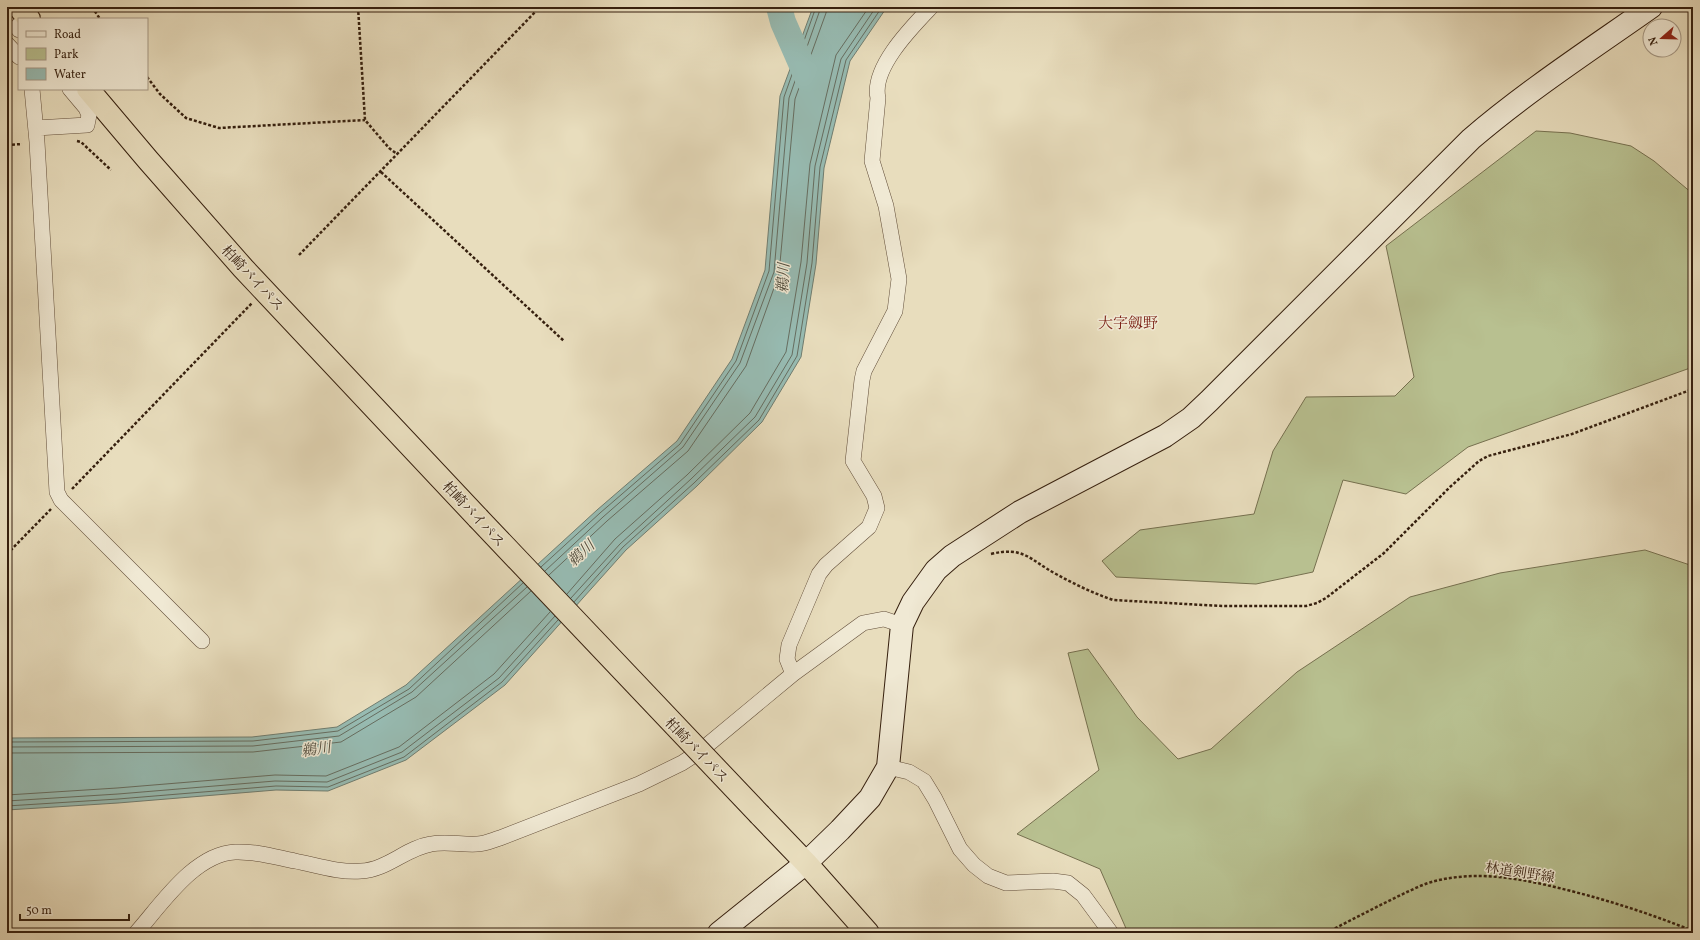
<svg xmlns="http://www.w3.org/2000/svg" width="1700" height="940" viewBox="0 0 1700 940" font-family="Vollkorn,'Noto Serif JP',serif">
<rect width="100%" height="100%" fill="#e8ddbd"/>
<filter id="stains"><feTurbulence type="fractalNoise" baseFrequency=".005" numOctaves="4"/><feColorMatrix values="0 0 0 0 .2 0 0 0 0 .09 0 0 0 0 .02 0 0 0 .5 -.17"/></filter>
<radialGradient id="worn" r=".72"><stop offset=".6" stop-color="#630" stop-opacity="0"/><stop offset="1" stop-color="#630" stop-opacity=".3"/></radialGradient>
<path fill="#b8c090" stroke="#76704f" d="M1536 131 1570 133 1631 146 1654 161 1693 194V367L1468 447 1406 494 1343 480 1313 572 1256 584 1116 577 1102 561 1140 530 1254 514 1273 451 1306 397 1395 396 1414 377 1386 246Z
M1645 550 1693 566V933H1128L1100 869 1017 834 1099 770 1068 653 1088 649 1137 717 1178 759 1211 749 1297 672 1410 597 1500 573Z"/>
<path fill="#97bbb2" stroke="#707d70" d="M813 7H887L850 61 824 168 816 264 801 357 762 422 697 486 626 550 505 685 406 760 328 791 276 790 118 803 7 810V738L252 737 337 727 406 685 597 510 677 441 732 359 765 270 780 96Z"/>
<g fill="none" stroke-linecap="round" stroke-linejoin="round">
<path stroke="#666d60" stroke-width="1" d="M541 567 600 513 680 444 736 361 769 271 784 97 816 7
M545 571 603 517 683 447 740 363 774 272 789 98 821 7
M549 575 607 521 688 451 746 366 779 274 795 99 826 13 827 7
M567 594 615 539 687 475 750 413 786 352 801 262 810 164 836 55 869 7
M571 598 620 544 691 479 755 417 792 355 807 263 815 166 841 59 876 7
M574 602 623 547 694 483 759 420 797 356 812 263 820 167 846 60 882 7
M7 742 253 741 338 731 409 689 523 583
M7 747 253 746 339 736 412 692 527 587
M7 753 253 752 341 742 416 697 531 591
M7 795 117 788 275 775 326 776 399 747 494 674 550 612
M7 801 118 794 275 781 327 782 402 752 499 678 555 616
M7 806 118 799 276 786 328 787 404 757 502 682 558 620"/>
<path stroke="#97bbb2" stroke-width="26" d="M779 7 783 22 808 79"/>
<path stroke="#c4b79a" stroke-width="15" stroke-dasharray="15 8" stroke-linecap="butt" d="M25 19 40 7"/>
<defs>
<path id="street" d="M19 25 17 27 19 30
M7 44 19 57
M32 89 37 142 57 492 61 500 202 641
M36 128 87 125 89 115 86 108 70 89
M793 674 787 659 789 645 819 574 826 565 869 527 877 508 874 496 853 461 862 380 864 371 895 311 899 279 886 206 872 161 878 98C871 68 912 27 931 7
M888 767 909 772 924 781 935 799 960 849 974 865 988 876 1006 883 1053 881 1068 883 1083 895 1111 933
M136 933C161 905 194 854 235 852 255 851 275 857 295 861 316 865 339 873 361 871 387 870 406 848 431 844 446 841 462 845 477 844 484 844 493 840 500 838L639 784 682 763 699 752 793 674 863 623 884 619 902 625"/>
<path id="secondary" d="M719 933 806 863 840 830 870 798 888 767 902 625 913 602 936 570 952 556 1020 512 1165 436 1191 418 1209 401 1471 139C1527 91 1590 50 1651 7"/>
<path id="highway" d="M19 7 29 19
M88 89 148 160 243 268 478 518
M760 815 806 863 868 933"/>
</defs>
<use href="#street" stroke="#624e3a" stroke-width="16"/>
<use href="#secondary" stroke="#351f0e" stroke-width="24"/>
<use href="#highway" stroke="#351f0e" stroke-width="24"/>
<path stroke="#351f0e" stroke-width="2.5" stroke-dasharray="3 2" stroke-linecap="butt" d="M92 7 100 19
M358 7 365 120 389 148 397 154
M147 77 160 94 186 118 219 128 365 120
M77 141 81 142 111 170
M7 145 22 144
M381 172 564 341
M299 255 540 7
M72 489 252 303
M7 554 51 509
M991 554C1024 546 1030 560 1056 574 1074 584 1093 593 1113 600L1222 606H1306L1317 603 1326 598 1384 553 1450 487 1479 461 1488 456 1572 434 1693 389
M1326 933C1353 919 1380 905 1407 892 1416 888 1426 883 1435 881 1479 870 1524 879 1567 890 1611 901 1651 914 1693 931"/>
<use href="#street" stroke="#f0e9d4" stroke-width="15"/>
<use href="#secondary" stroke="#f0e9d4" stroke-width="22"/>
<use href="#highway" stroke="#e8ddbd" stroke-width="22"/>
<defs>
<path id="highway-bridge" d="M478 518 760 815"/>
</defs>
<use href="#highway-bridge" stroke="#351f0e" stroke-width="24" stroke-linecap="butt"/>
<use href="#highway-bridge" stroke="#e8ddbd" stroke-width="22"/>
</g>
<g text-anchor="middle" stroke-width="3" stroke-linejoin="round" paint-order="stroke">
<g font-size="14" fill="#351f0e" stroke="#f0e9d4">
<text transform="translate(253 278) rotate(47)" y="5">柏崎バイパス</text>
<text transform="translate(474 514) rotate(47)" y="5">柏崎バイパス</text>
<text transform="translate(697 750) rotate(46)" y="5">柏崎バイパス</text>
<text transform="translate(1520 872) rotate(9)" y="5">林道剣野線</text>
</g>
<g font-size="15" font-style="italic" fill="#524e3f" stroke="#f0e9d4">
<text transform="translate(783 278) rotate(-87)" y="5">鵜川</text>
<text transform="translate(581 553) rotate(-43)" y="5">鵜川</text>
<text transform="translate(316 749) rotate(-9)" y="5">鵜川</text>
</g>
<g font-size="15" fill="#7a1f14" stroke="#f0e9d4">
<text x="1128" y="328">大字劔野</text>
</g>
</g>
<rect width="1700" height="940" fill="none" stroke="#e8ddbd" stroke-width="24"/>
<rect x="8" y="8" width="1684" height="924" fill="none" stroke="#351f0e" stroke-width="2"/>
<rect x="12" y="12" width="1676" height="916" fill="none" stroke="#351f0e"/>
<rect x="18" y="18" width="130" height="72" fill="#f0e9d4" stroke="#a59885"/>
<rect x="26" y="31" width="20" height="6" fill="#f0e9d4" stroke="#a59885"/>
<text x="54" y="38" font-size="12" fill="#351f0e">Road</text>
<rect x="26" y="48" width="20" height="12" fill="#b8c090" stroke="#a59885"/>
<text x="54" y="58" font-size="12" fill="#351f0e">Park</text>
<rect x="26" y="68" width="20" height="12" fill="#97bbb2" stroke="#a59885"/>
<text x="54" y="78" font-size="12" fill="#351f0e">Water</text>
<g transform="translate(1662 38) rotate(250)"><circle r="19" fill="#f0e9d4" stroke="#a59885"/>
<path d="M0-3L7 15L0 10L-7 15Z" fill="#8f2418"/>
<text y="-6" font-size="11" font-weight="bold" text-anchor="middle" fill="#351f0e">N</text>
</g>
<path d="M20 914v6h109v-6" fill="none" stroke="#351f0e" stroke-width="2"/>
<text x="26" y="914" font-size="12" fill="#351f0e" stroke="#f0e9d4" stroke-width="3" paint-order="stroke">50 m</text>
<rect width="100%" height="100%" filter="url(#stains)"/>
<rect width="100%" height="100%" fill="url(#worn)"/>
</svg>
